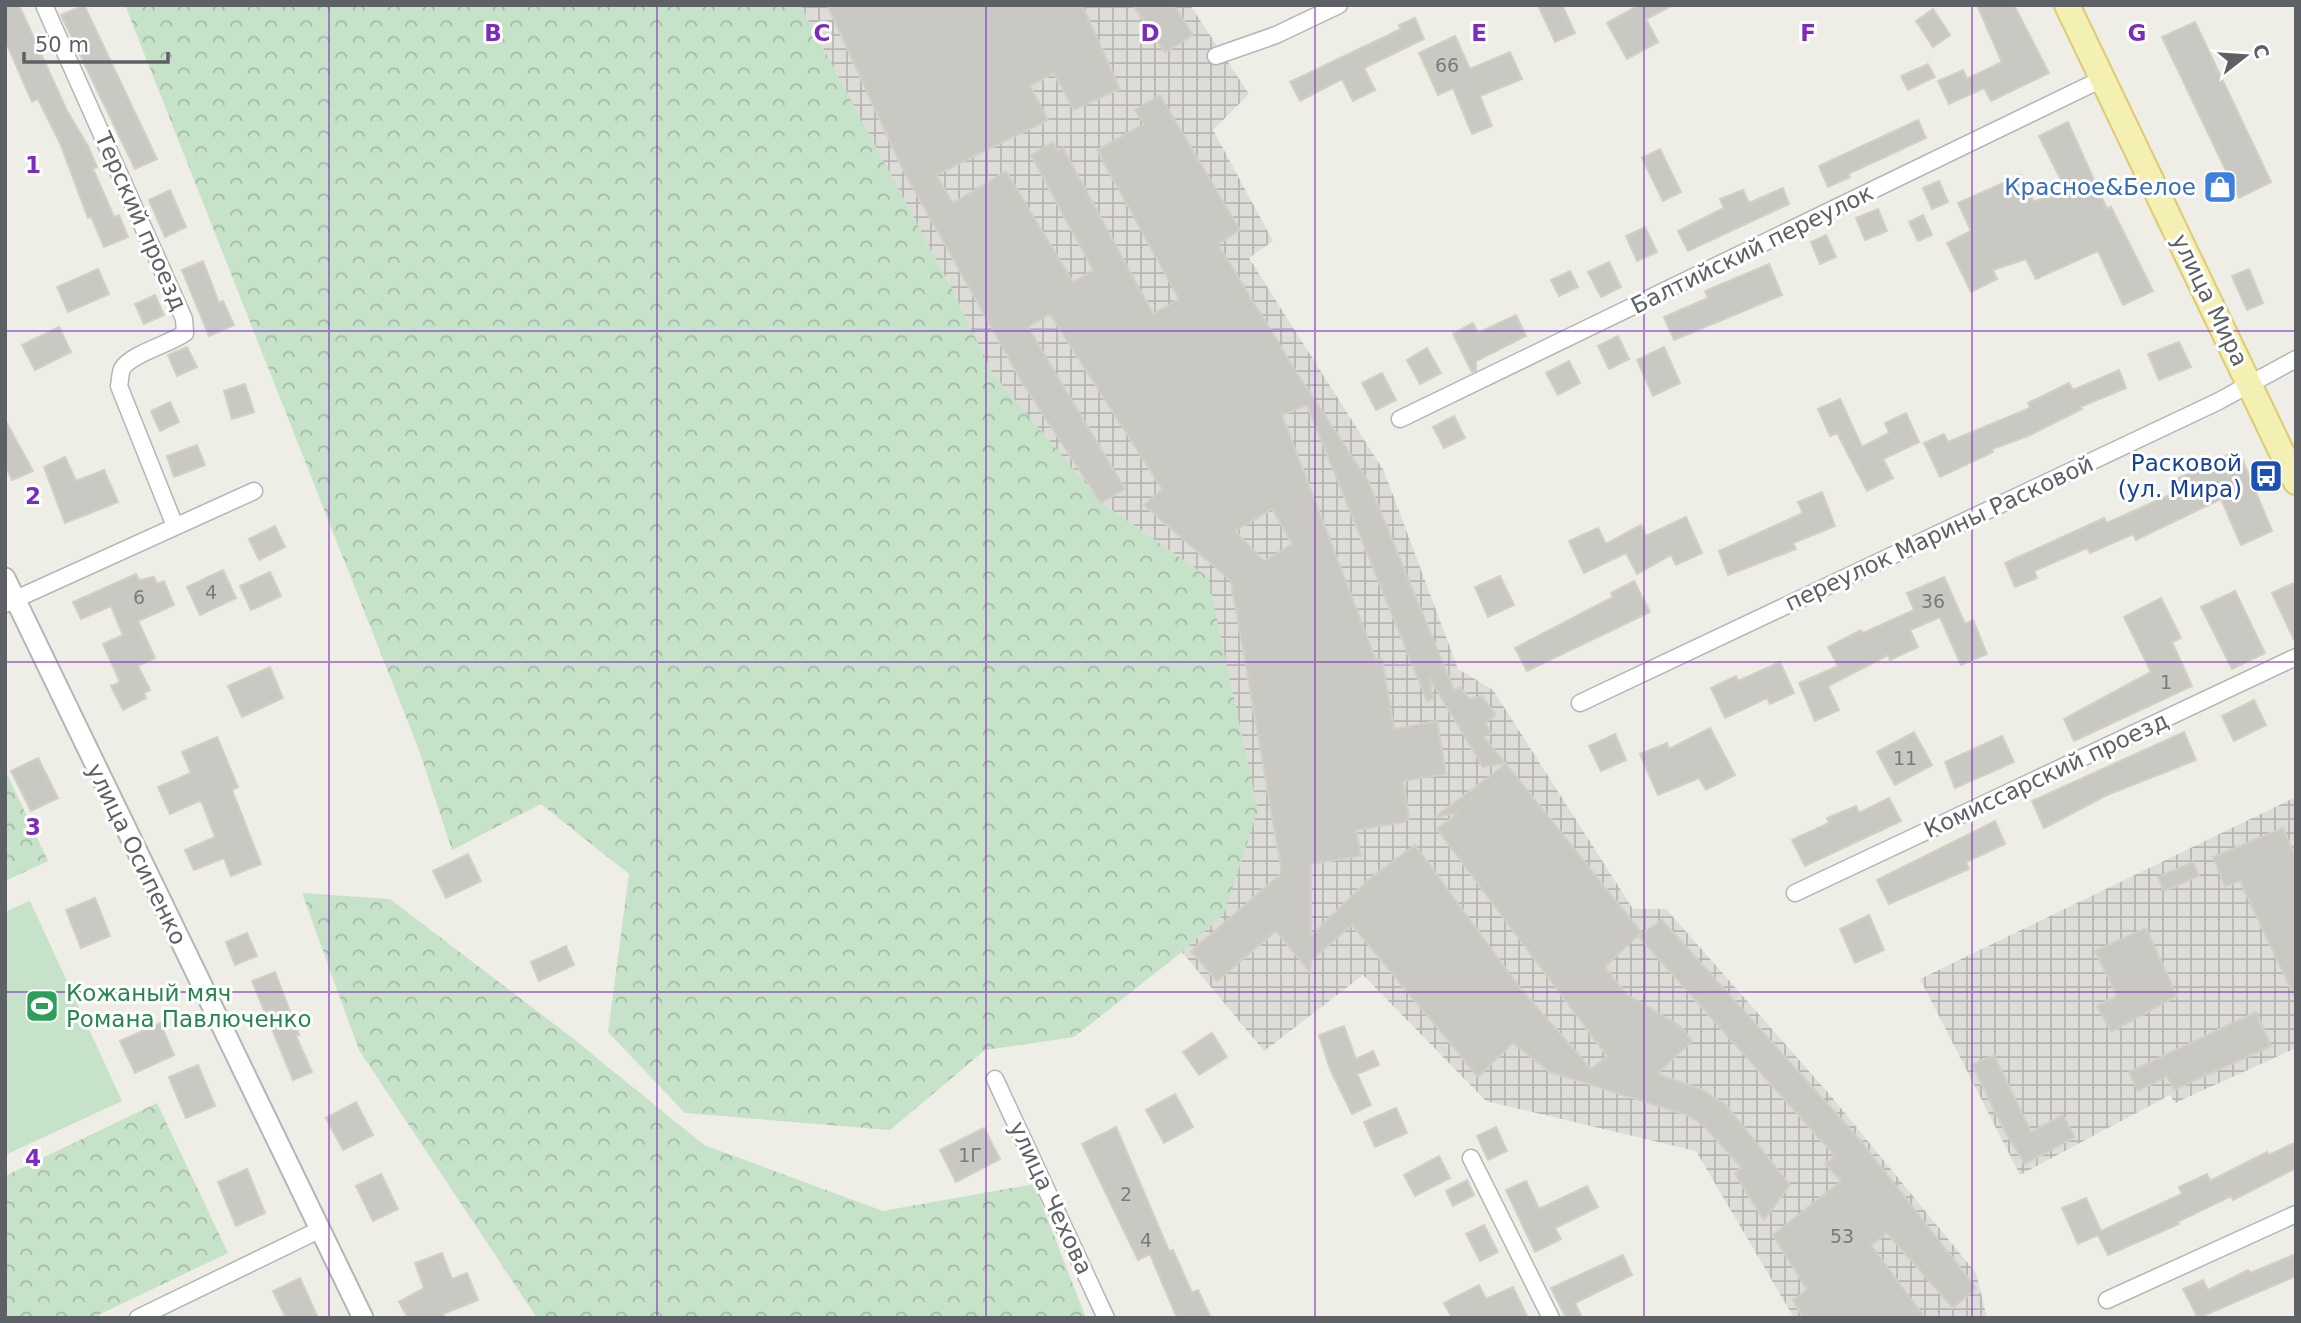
<svg xmlns="http://www.w3.org/2000/svg" width="2301" height="1323" viewBox="0 0 2301 1323" font-family="'DejaVu Sans',sans-serif">
<defs>
<pattern id="industrial-grid" width="8" height="8" patternUnits="userSpaceOnUse" patternTransform="scale(1.75)"><rect width="8" height="8" fill="#dddcd8"/><path d="M0 4h8M4 0v8" fill="none" stroke="#b6b6b3"/></pattern>
<pattern id="forest-crowns" width="20" height="18" patternUnits="userSpaceOnUse" patternTransform="scale(1.75)"><rect width="20" height="18" fill="#c6e2c8"/><path d="M2 6a3 3 0 1 1 6 0M12 15a3 3 0 1 1 6 0" fill="none" stroke="#a4bba6"/></pattern>
</defs>
<rect width="100%" height="100%" fill="#eeede6"/>
<path fill="url(#industrial-grid)" d="M800 5H1190L1249 94 1213 130 1273 241 1249 258 1384 471 1458 669 1493 690 1633 909H1666L1830 1095 1976 1273 1987 1318H1794L1696 1151 1486 1101 1363 975 1264 1051 1182 952 1224 914 1208 577 1103 504 992 373 953 291Z
M2296 797V1048L2175 1103 2170 1095 2020 1175 1920 979Z"/>
<path fill="url(#forest-crowns)" d="M125 5H800L953 291 992 373 1103 504 1208 577 1258 810 1224 914 1182 952 1074 1037 985 1050 890 1130 685 1113 608 1032 629 874 541 804 452 850 419 750Z
M5 770 48 861 5 881Z
M302 893 390 899 571 1037 704 1145 883 1211 1034 1184 1086 1318H537L359 1050Z
M157 1103 228 1253 92 1318H5V1176Z"/>
<path fill="#c6e2c8" d="M30 901 122 1101 5 1155V912Z"/>
<path fill="#c9c8c2" stroke="#d2cfc5" stroke-width="2" fill-rule="evenodd" d="M5 5H19L67 111 88 146 97 167 93 169 114 217 119 215 128 237 104 247 91 216 88 218 60 143 38 99 32 102 5 40Z
M84 5 157 159 135 169 61 15Z
M827 5H1082L1120 89 1074 110 1054 73 1030 86 1048 120 936 175 953 203 1006 171 1073 282 1093 270 1031 155 1053 142 1058 151 1063 148 1153 314 1179 299 1097 150 1144 124 1135 110 1160 95 1240 230 1218 244 1295 370 1368 481 1454 690 1460 687 1470 699 1482 696 1496 715 1485 722 1491 733 1484 737 1505 763 1483 767 1429 677 1433 699 1427 701 1307 405 1282 415 1376 660 1382 659 1394 729 1437 721 1446 774 1403 781 1409 818 1404 822 1356 830 1361 856 1311 864V936L1368 880 1415 845 1520 988 1591 1069 1607 1056 1437 829 1458 813 1435 817 1506 764 1641 932 1605 967 1626 994 1680 1026 1692 1041 1657 1074 1701 1089 1726 1105 1790 1185 1764 1220 1735 1174 1741 1167 1703 1125 1687 1115 1550 1072 1513 1043 1478 1077 1352 925 1311 960 1310 972 1276 931 1217 981 1191 951 1282 873 1231 581 1144 505 1162 489 1050 314 1028 327 1125 489 1101 503 1023 384 902 168ZM1272 509 1292 544 1264 561 1235 531Z
M1133 5H1174L1193 35 1165 53Z
M1538 5H1562L1575 33 1555 42Z
M1639 5H1673L1646 19 1658 42 1627 59 1607 23Z
M1977 5H2014L2049 73 1991 101 1984 88 1949 104 1938 81 1963 70 1967 79 2002 62Z
M1933 9 1950 35 1933 47 1916 21Z
M1415 18 1424 39 1364 68 1375 90 1353 101 1342 79 1300 101 1290 82 1401 29 1399 25Z
M2195 22 2271 182 2239 198 2162 37Z
M1455 36 1470 69 1510 52 1522 79 1480 96 1492 126 1472 134 1453 88 1438 95 1419 53Z
M1928 64 1935 77 1908 90 1901 76Z
M1918 120 1926 138 1848 174 1850 177 1828 187 1819 166Z
M2068 122 2107 209 2111 207 2153 291 2123 305 2098 251 2036 279 2026 259 1993 270 1997 279 1971 292 1947 243 1971 231 1958 203 2021 175 2034 202 2065 188 2039 136Z
M1660 149 1681 192 1663 201 1642 158Z
M1939 181 1948 202 1932 209 1923 188Z
M1783 188 1789 204 1688 251 1678 231 1724 208 1720 199 1743 190 1749 203Z
M170 190 186 227 165 237 149 200Z
M1878 209 1887 231 1865 240 1856 218Z
M1923 215 1932 235 1918 241 1909 222Z
M1645 227 1657 252 1637 261 1626 236Z
M1826 235 1836 257 1820 264 1811 242Z
M203 261 219 303 223 301 234 325 209 336 182 270Z
M1609 262 1621 287 1601 297 1588 272Z
M1769 264 1782 295 1674 340 1664 317 1708 298 1705 291Z
M98 269 109 294 68 312 57 287Z
M2249 269 2263 303 2247 310 2232 276Z
M1570 271 1578 287 1559 296 1551 280Z
M155 295 164 315 144 324 135 304Z
M1516 315 1526 336 1476 361V371L1472 372 1453 334 1473 323 1478 333Z
M59 327 71 352 35 370 22 345Z
M1618 336 1629 359 1609 369 1598 346Z
M2179 342 2191 367 2159 380 2148 354Z
M187 347 197 367 177 376 168 355Z
M1664 347 1680 383 1653 396 1637 360Z
M1427 348 1441 373 1420 384 1407 360Z
M1569 361 1580 383 1558 395 1546 373Z
M2119 370 2126 388 2080 407 2082 409 2028 436 1992 449 1993 452 1940 477 1924 443 1944 434 1948 442 2030 408 2028 403 2069 383 2073 390Z
M1382 373 1396 400 1376 410 1362 383Z
M245 384 254 412 232 419 224 391Z
M1840 399 1862 447 1889 433 1885 423 1906 413 1919 442 1883 459 1893 478 1867 491 1837 433 1830 436 1818 409Z
M170 402 179 422 160 431 151 411Z
M1454 416 1465 438 1444 448 1433 427Z
M5 420 33 471 12 480 5 465Z
M197 445 205 465 174 477 167 456Z
M2232 453 2235 459 2241 456 2272 531 2241 545 2221 499 2136 540 2133 534 2090 553 2087 548 2034 571 2037 578 2015 587 2005 563 2104 518 2107 523 2176 492 2172 481Z
M65 457 76 481 104 470 118 502 65 523 44 467Z
M1822 492 1835 526 1793 543 1796 549 1728 575 1719 551 1803 513 1798 502Z
M1686 517 1702 553 1676 565 1671 555 1637 574 1626 553 1584 573 1569 541 1598 528 1606 544 1641 525 1646 536Z
M275 526 285 547 259 560 249 539Z
M223 570 236 598 200 615 187 587Z
M270 572 281 596 251 610 240 586Z
M136 574 139 580 154 577 157 584 164 581 174 605 138 621 155 658 138 666 150 690 144 693 146 698 123 710 111 686 120 682 103 644 123 635 111 606 81 619 73 602Z
M1500 576 1514 605 1488 617 1475 587Z
M1944 577 1965 624 1973 620 1987 654 1961 665 1940 617 1910 630 1918 647 1890 660 1888 655 1828 686 1839 710 1815 721 1799 683 1838 666 1828 647 1861 630 1863 633 1914 610 1907 593Z
M1634 581 1650 612 1527 671 1515 648 1613 597 1611 593Z
M2296 582V644L2272 593Z
M2235 591 2265 653 2232 669 2201 607Z
M2161 598 2181 638 2172 642 2192 686 2074 741 2064 719 2151 672 2124 617Z
M1780 662 1794 693 1770 704 1767 698 1725 718 1711 688 1736 676 1738 681Z
M270 667 283 698 242 717 228 686Z
M2254 700 2266 725 2234 741 2222 716Z
M1710 728 1735 775 1706 790 1699 778 1658 795 1640 754 1667 743 1669 749Z
M1914 732 1932 765 1895 785 1877 752Z
M2184 732 2196 760 2107 795 2044 828 2032 801Z
M1615 734 1626 760 1601 771 1589 746Z
M2002 736 2014 762 1955 788 1945 762Z
M217 737 238 787 232 790 261 864 231 876 224 858 194 870 185 850 215 837 202 803 199 801 170 814 158 787 191 773 182 752Z
M38 758 58 798 31 811 11 771Z
M1889 798 1901 821 1805 866 1792 840 1829 823 1827 818 1856 806 1859 813Z
M1995 821 2005 844 1966 862 1969 869 1889 904 1877 880Z
M2283 828 2296 858V1000L2240 881 2225 887 2213 857Z
M468 854 481 881 446 898 433 871Z
M2193 862 2199 876 2164 891 2158 877Z
M95 898 110 936 81 948 66 910Z
M1869 915 1884 950 1855 963 1840 929Z
M1662 920 1860 1140 1976 1288 1953 1308 1887 1233 1871 1245 1925 1318H1803L1793 1300 1807 1290 1773 1235 1841 1181 1825 1164 1835 1156 1638 936Z
M2146 928 2177 996 2111 1032 2097 1006 2117 996 2095 951Z
M247 933 257 956 235 965 226 942Z
M566 946 574 965 539 981 531 962Z
M275 972 299 1035 296 1036 312 1072 293 1080 252 981Z
M2256 1012 2271 1046 2174 1090 2167 1076 2138 1091 2129 1072Z
M160 1023 174 1055 135 1073 120 1041Z
M1344 1026 1356 1059 1373 1051 1379 1065 1357 1074 1371 1105 1352 1114 1330 1069 1319 1035Z
M1212 1033 1227 1057 1199 1075 1183 1052Z
M1994 1055 2031 1132 2063 1115 2075 1137 2025 1164 2003 1128 1972 1065Z
M198 1065 215 1106 186 1118 169 1077Z
M1175 1094 1193 1127 1164 1143 1146 1110Z
M356 1102 373 1135 343 1150 326 1118Z
M1396 1108 1407 1133 1375 1147 1364 1122Z
M1116 1127 1169 1251 1173 1250 1192 1293 1198 1290 1211 1318H1177L1150 1254 1138 1260 1082 1144Z
M1496 1127 1507 1151 1488 1160 1477 1136Z
M984 1128 1000 1159 956 1182 940 1150Z
M2296 1142V1168L2233 1200 2231 1196 2177 1222 2179 1224 2108 1255 2098 1235 2078 1244 2062 1208 2086 1198 2101 1231 2182 1194 2179 1187 2207 1174 2210 1181 2267 1152 2269 1155Z
M1439 1156 1450 1178 1415 1196 1404 1175Z
M247 1169 265 1213 236 1226 218 1182Z
M381 1174 398 1209 373 1221 356 1186Z
M1467 1180 1474 1195 1453 1206 1446 1191Z
M1526 1181 1539 1209 1587 1186 1598 1207 1555 1228 1561 1239 1535 1252 1506 1190Z
M1484 1225 1498 1252 1480 1261 1466 1234Z
M442 1253 452 1279 467 1273 478 1300 443 1314 446 1318H408L399 1302 424 1288 415 1263Z
M2296 1254V1276L2198 1318 2183 1289 2203 1280 2208 1290 2248 1270 2250 1273Z
M1623 1255 1632 1275 1575 1303 1582 1318H1566L1551 1288Z
M300 1278 318 1318H286L273 1291Z
M1479 1285 1486 1299 1513 1287 1528 1318H1452L1444 1303Z"/>
<g fill="none" stroke-linecap="round" stroke-linejoin="round">
<defs>
<path id="minor" d="M44 5 184 319 185 333C170 344 130 354 122 369 120 374 120 382 119 386L175 526
M1216 56 1276 35 1339 5
M1400 419 2104 78
M5 604 254 491
M1580 703 2217 402 2296 359
M1795 893 2296 657
M995 1079 1106 1318
M1471 1158 1551 1318
M2107 1300 2296 1214
M138 1318 321 1229"/>
<path id="tertiary" d="M5 578 363 1318"/>
<path id="primary" d="M2067 5 2296 482"/>
</defs>
<use href="#minor" stroke="#b3b5b9" stroke-width="19"/>
<use href="#tertiary" stroke="#b3b5b9" stroke-width="23"/>
<use href="#primary" stroke="#dfca6e" stroke-width="28"/>
<use href="#minor" stroke="#fff" stroke-width="16"/>
<use href="#tertiary" stroke="#fff" stroke-width="19"/>
<use href="#primary" stroke="#f4f0b4" stroke-width="24"/>
</g>
<path fill="none" stroke="#7b2cbf" stroke-width="2" stroke-opacity="0.55" d="M329 5V1318M657 5V1318M986 5V1318M1315 5V1318M1644 5V1318M1972 5V1318M5 331H2296M5 662H2296M5 992H2296"/>
<defs>
<symbol id="shop-square" viewBox="-11 -11 22 22"><rect x="-9" y="-9" width="18" height="18" rx="4" fill="#3f7fe0" stroke="#fff"/><path d="M-5-2.5h2.3a2.7 3.5 0 0 1 5.4 0H5L5.5 6h-11ZM-1.5-2.5h3a1.5 2.3 0 0 0-3 0Z" fill="#fff"/></symbol>
<symbol id="bus-square" viewBox="-11 -11 22 22"><rect x="-9" y="-9" width="18" height="18" rx="4" fill="#1a4fb4" stroke="#fff"/><path d="M-5-6H5V4H4V6H2V4H-2V6H-4V4H-5ZM-3.5-4V0h7V-4ZM-3.5 1.2v1.5H-2V1.2ZM2 1.2v1.5H3.5V1.2Z" fill="#fff"/></symbol>
<symbol id="stadium-square" viewBox="-11 -11 22 22"><rect x="-9" y="-9" width="18" height="18" rx="4" fill="#2e9e5b" stroke="#fff"/><path d="M0-5a6.5 5 0 1 0 0 10a6.5 5 0 1 0 0-10ZM-3.5-1.8h7v3.6h-7Z" fill="#fff"/></symbol>
</defs>
<g fill-rule="evenodd">
<use href="#shop-square" x="2201" y="168" width="38" height="38"/>
<use href="#bus-square" x="2247" y="457" width="38" height="38"/>
<use href="#stadium-square" x="23" y="987" width="38" height="38"/>
</g>
<g text-anchor="middle" stroke-width="6" stroke-linejoin="round" paint-order="stroke">
<g font-size="19" fill="#787a7c">
<text x="1447" y="72">66</text>
<text x="211" y="599">4</text>
<text x="139" y="604">6</text>
<text x="1933" y="608">36</text>
<text x="2166" y="689">1</text>
<text x="1905" y="765">11</text>
<text x="970" y="1162">1Г</text>
<text x="1126" y="1201">2</text>
<text x="1842" y="1243">53</text>
<text x="1146" y="1247">4</text>
</g>
<g font-size="23" fill="#366cbe" stroke="#fff" text-anchor="end">
<text x="2196" y="195">Красное&amp;Белое</text>
</g>
<g font-size="23" fill="#5d6064" stroke="#fff">
<text transform="translate(141 221) rotate(66)" y="8">Терский проезд</text>
<text transform="translate(1752 249) rotate(-26)" y="8">Балтийский переулок</text>
<text transform="translate(2210 300) rotate(64)" y="8">улица Мира</text>
<text transform="translate(1939 533) rotate(-25)" y="8">переулок Марины Расковой</text>
<text transform="translate(2046 775) rotate(-25)" y="8">Комиссарский проезд</text>
<text transform="translate(137 854) rotate(64)" y="8">улица Осипенко</text>
<text transform="translate(1051 1198) rotate(65)" y="8">улица Чехова</text>
</g>
<g font-size="23" fill="#164399" stroke="#fff" text-anchor="end">
<text x="2242" y="471">Расковой<tspan x="2242" dy="26">(ул. Мира)</tspan></text>
</g>
<g font-size="23" fill="#27864d" stroke="#fff" text-anchor="start">
<text x="66" y="1001">Кожаный мяч<tspan x="66" dy="26">Романа Павлюченко</tspan></text>
</g>
</g>
<g font-size="23" text-anchor="middle" font-weight="bold" fill="#7b2cbf" stroke="#fff" stroke-width="6" stroke-linejoin="round" paint-order="stroke">
<text x="493" y="41">B</text>
<text x="822" y="41">C</text>
<text x="1150" y="41">D</text>
<text x="1479" y="41">E</text>
<text x="1808" y="41">F</text>
<text x="2137" y="41">G</text>
<text x="33" y="173">1</text>
<text x="33" y="504">2</text>
<text x="33" y="835">3</text>
<text x="33" y="1166">4</text>
</g>
<rect width="2301" height="1323" fill="none" stroke="#5d6064" stroke-width="14"/>
<g transform="translate(2245 56) rotate(73)" stroke="#ffffff" stroke-width="5" paint-order="stroke">
<path d="M0-5L12 26L0 18L-12 26Z" fill="#5d6064"/>
<text y="-10" font-size="19" font-weight="bold" text-anchor="middle" fill="#5d6064">С</text>
</g>
<path d="M24 52v10h144v-10" fill="none" stroke="#5d6064" stroke-width="3.5"/>
<text x="35" y="52" font-size="21" fill="#5d6064" stroke="#ffffff" stroke-width="5" paint-order="stroke">50 m</text>
</svg>
